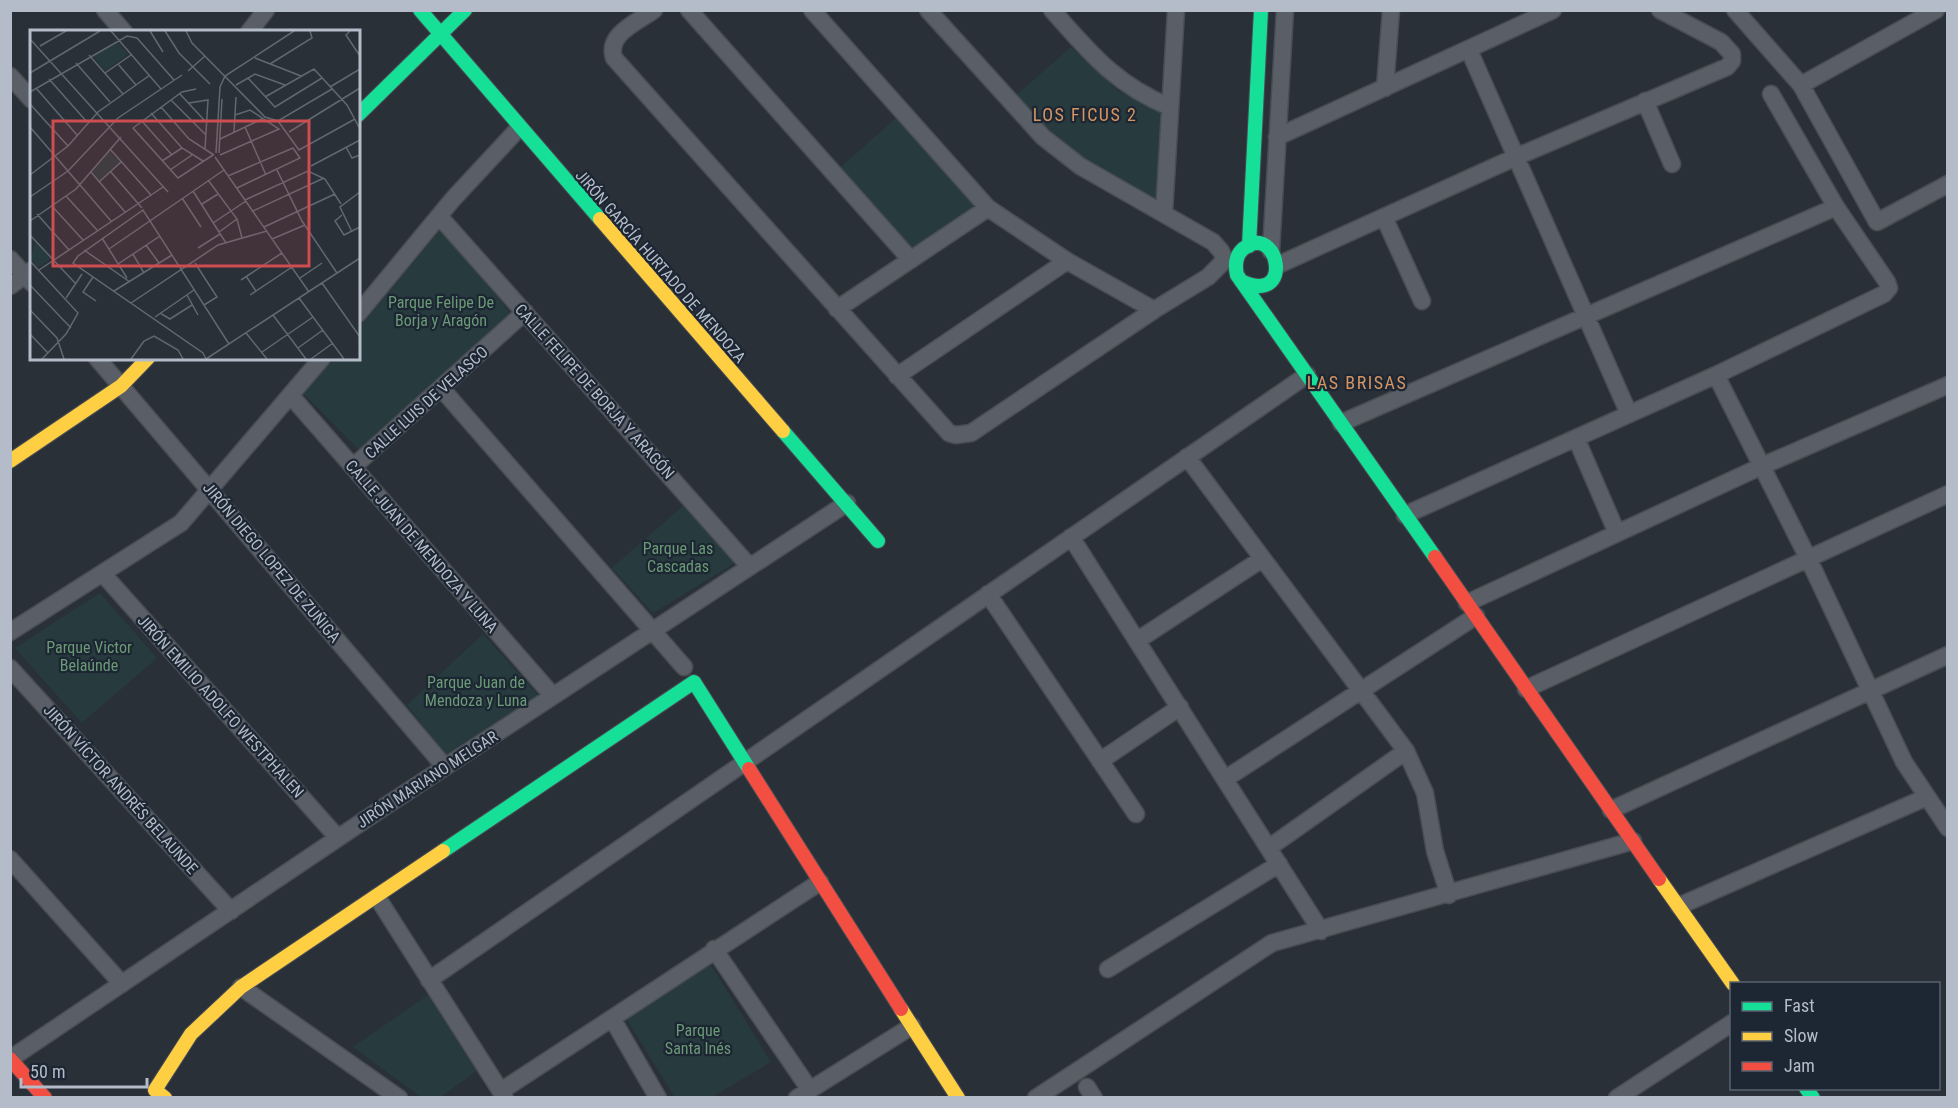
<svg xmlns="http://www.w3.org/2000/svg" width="1958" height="1108" viewBox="0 0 1958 1108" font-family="'Roboto Condensed',sans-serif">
<rect width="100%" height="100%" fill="#2a3038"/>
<path fill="#273a3e" d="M1071 47 1117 90 1163 112 1156 200 1087 161 1050 130 1016 95Z
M897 117 976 207 913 251 840 168Z
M441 229 512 315 360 451 304 394 333 359 358 358 359 328Z
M683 506 735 563 653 613 612 568Z
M100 593 157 658 82 723 15 648Z
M483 634 538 695 447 756 407 705Z
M711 965 771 1062 712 1097H675L625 1017Z
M428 995 476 1071 441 1097H421L353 1047Z"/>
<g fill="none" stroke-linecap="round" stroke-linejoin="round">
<defs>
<path id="street" d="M105 10 124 32
M654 10C638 22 606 34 614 58L949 433 956 435 971 433 1154 310 1208 277 1225 260
M689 10 911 260
M812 10 988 208 1067 261 1154 310
M928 10 1043 137 1080 166 1213 242 1221 251 1225 260
M1052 10C1090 53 1116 85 1170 107
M1735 10 1801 85 1877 222 1948 184
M249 32 266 10
M1469 50 1629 414
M10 76 32 100
M1801 85 1936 10
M1385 88 1391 10
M1771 94 1836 207
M1645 101 1672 164
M1277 137 1553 10
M1164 213 1176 10
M439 216 750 567
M1384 217 1422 301
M1271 251 1285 10
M10 259 32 283
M1278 265 1516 157 1727 67 1732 61V54L1721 42 1660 10
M10 286 32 270
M837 309 988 208
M358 314 453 199 519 128
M97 358 445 767
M1716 375 1809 560 1904 762 1948 828
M897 376 1067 261
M441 388 684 667
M291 396 553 696
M1341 423 1836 207 1887 282 1889 288 1884 294 1716 375 1405 515
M1576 438 1617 533
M1187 457 1406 751 1425 793 1435 851 1449 895
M353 467 525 312
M1071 537 1321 931
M103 574 338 838
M988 594 1136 814
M1467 603 1762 466 1948 385
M10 632 181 523 322 358
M1138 640 1262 559
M10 668 231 911
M1526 689 1948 494
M1100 761 1180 707
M1225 779 1476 616
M1611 810 1948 655
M1270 847 1406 751
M10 859 122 984
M377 897 505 1098
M1679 906 1927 797
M714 949 810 1090
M1108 969 1279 864
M429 980 1307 375
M241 987 399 1098
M613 1020 658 1098
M10 1059 384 807 847 503
M1087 1087 1094 1098
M501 1091 820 882
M797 1098 912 1026
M1036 1098 1272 943 1633 841
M1617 1098 1732 1023"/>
<path id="fast" d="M420 10 600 219
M358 115 465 10
M1249 246 1261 10
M1241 281C1296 307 1278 220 1243 249 1235 256 1235 266 1237 275L1435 557
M783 431 878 541
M443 851 694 682 749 769
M1806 1088 1813 1098"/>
<path id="slow" d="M600 219 783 431
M10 461 121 386 148 358
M1659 879 1733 984
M901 1009 958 1098
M165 1098 155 1090 191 1034 241 987 443 851"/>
<path id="jam" d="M1435 557 1659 879
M749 769 901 1009
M10 1059 45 1098"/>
</defs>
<use href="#street" stroke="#484c53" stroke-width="19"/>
<use href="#fast" stroke="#484c53" stroke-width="16"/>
<use href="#slow" stroke="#484c53" stroke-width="16"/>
<use href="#jam" stroke="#484c53" stroke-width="16"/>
<use href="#street" stroke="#5a5e66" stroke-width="16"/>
<use href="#fast" stroke="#16e098" stroke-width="14"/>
<use href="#slow" stroke="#ffcf43" stroke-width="14"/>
<use href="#jam" stroke="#f24e42" stroke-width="14"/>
</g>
<g text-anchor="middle" stroke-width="4.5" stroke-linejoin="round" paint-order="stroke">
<g font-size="16" fill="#b4bcc9" stroke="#1d2633">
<text transform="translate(661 266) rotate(49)" y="6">JIRÓN GARCÍA HURTADO DE MENDOZA</text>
<text transform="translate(595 391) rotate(48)" y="6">CALLE FELIPE DE BORJA Y ARAGÓN</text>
<text transform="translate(426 402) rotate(-42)" y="6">CALLE LUIS DE VELASCO</text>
<text transform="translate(422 546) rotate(49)" y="6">CALLE JUAN DE MENDOZA Y LUNA</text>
<text transform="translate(272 562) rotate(50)" y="6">JIRÓN DIEGO LOPEZ DE ZUÑIGA</text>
<text transform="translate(221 706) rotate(48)" y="6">JIRÓN EMILIO ADOLFO WESTPHALEN</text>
<text transform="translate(427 779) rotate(-33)" y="6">JIRÓN MARIANO MELGAR</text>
<text transform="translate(121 789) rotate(48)" y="6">JIRÓN VÍCTOR ANDRÉS BELAUNDE</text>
</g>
<g font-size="16" fill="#6b9a76" stroke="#1d2633">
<text x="441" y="308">Parque Felipe De<tspan x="441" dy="18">Borja y Aragón</tspan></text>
<text x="678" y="554">Parque Las<tspan x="678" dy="18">Cascadas</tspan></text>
<text x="89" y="653">Parque Victor<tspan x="89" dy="18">Belaúnde</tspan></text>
<text x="476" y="688">Parque Juan de<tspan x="476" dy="18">Mendoza y Luna</tspan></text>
<text x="698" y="1036">Parque<tspan x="698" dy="18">Santa Inés</tspan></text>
</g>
<g font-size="18" letter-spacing="1.5" fill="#d59563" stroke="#1d2633">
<text x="1085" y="121">LOS FICUS 2</text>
<text x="1357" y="389">LAS BRISAS</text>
</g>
</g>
<g transform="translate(30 30)">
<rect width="330" height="330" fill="#2a3038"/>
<path d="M87 12 98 24 75 41 62 25ZM80 121 90 132 70 150 62 142ZM6 212 21 229 8 237 0 229Z" fill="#273a3e"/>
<path fill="none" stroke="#616872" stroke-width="1.5" d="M81 1 131 59M120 1 133 22M135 1 149 23 180 54M156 1 162 13 235 87 248 91 302 59M320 1 316 5 330 26M0 9 138 162M10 16 36 1M59 25 93 64M225 28 271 46M46 33 80 72M88 34 106 55M240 34 282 8 280 1M158 41 175 26M0 43 70 1M75 43 101 25M218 48 245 77 292 48M19 49 57 92M206 55 225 44 255 55M300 57 330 39M6 58 47 105M166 59 152 62 103 98 148 148 183 125M0 62 97 6 107 8 144 50M150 64 176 92M235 67 284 39 317 75 330 99M141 70 176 105M159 73 178 70 175 119M0 74 38 116M131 77 159 109 184 125M121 83 152 118 173 131M111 90 142 125M248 91 269 120 325 89M0 97 81 191M215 97 236 145M204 102 206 67M259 102 330 58M190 109 232 89M316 117 322 128 330 125M80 119 121 165M186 123 190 57 195 46 264 1M189 123 192 69M190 125 249 99 220 80 205 85M185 127 279 262M132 131 152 118M281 136 330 110M140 140 162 125M247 140 272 191 307 243M80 141 112 178M61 142 95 182M0 145 38 116 68 82 120 45M198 146 263 118 270 128 207 158M178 150 207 189 212 208M69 152 91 132M163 161 196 213M36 166 67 200M0 167 38 141 88 88 152 45M152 168 171 197M215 170 278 141 295 149 311 174M172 174 188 164M21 175 53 210M223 181 294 148M7 184 39 220M312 185 305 191 314 205 330 197M0 191 46 159 91 107M183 193 216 171M234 197 305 164M189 202 207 189M322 202 310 177 330 162M0 205 46 254M72 208 97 248M242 209 275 195M116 215 129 233M168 218 190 204M79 219 194 140M54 220 100 252M103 224 114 243M0 231 48 283 36 304 12 329M165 233 187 267 174 275M88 234 130 206M9 240 133 157M216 246 226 261M63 247 53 262 66 271M270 248 292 233M211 250 252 223M292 253 330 307M0 255 41 298M84 261 142 225M157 265 168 285M220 265 262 237M36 268 52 244M269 268 314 329M101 273 188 215 237 201M0 280 27 308 34 329M130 283 140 289 162 275M243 285 276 329M125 287 164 260M216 303 237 329M0 304 18 323M268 318 293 300M232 322 283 287M101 329 114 311 124 306 148 320 153 329M176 329 173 323 43 233 48 226 113 180 199 314M176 329 330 228M281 329 303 313"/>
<path fill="#ce4d50" fill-opacity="0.15" stroke="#ce4d50" stroke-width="3" d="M23 91H279V236H23Z"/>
<rect width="330" height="330" fill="none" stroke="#b4bcc9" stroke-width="3"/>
</g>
<rect width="1958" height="1108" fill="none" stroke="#b4bcc9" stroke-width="24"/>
<rect x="1730" y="982" width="210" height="108" fill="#1d2633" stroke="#59626f" stroke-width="1.5"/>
<rect x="1742" y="1002" width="30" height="9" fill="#16e098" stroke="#59626f" stroke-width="1.5"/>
<text x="1784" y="1012" font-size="18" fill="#b4bcc9">Fast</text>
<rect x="1742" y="1032" width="30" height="9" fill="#ffcf43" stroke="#59626f" stroke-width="1.5"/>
<text x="1784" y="1042" font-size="18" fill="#b4bcc9">Slow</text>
<rect x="1742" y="1062" width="30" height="9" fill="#f24e42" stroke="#59626f" stroke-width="1.5"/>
<text x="1784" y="1072" font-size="18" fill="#b4bcc9">Jam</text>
<path d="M21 1078v9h126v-9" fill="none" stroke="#b4bcc9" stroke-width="3"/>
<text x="30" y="1078" font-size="18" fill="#b4bcc9" stroke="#1d2633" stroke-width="4.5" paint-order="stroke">50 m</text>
</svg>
